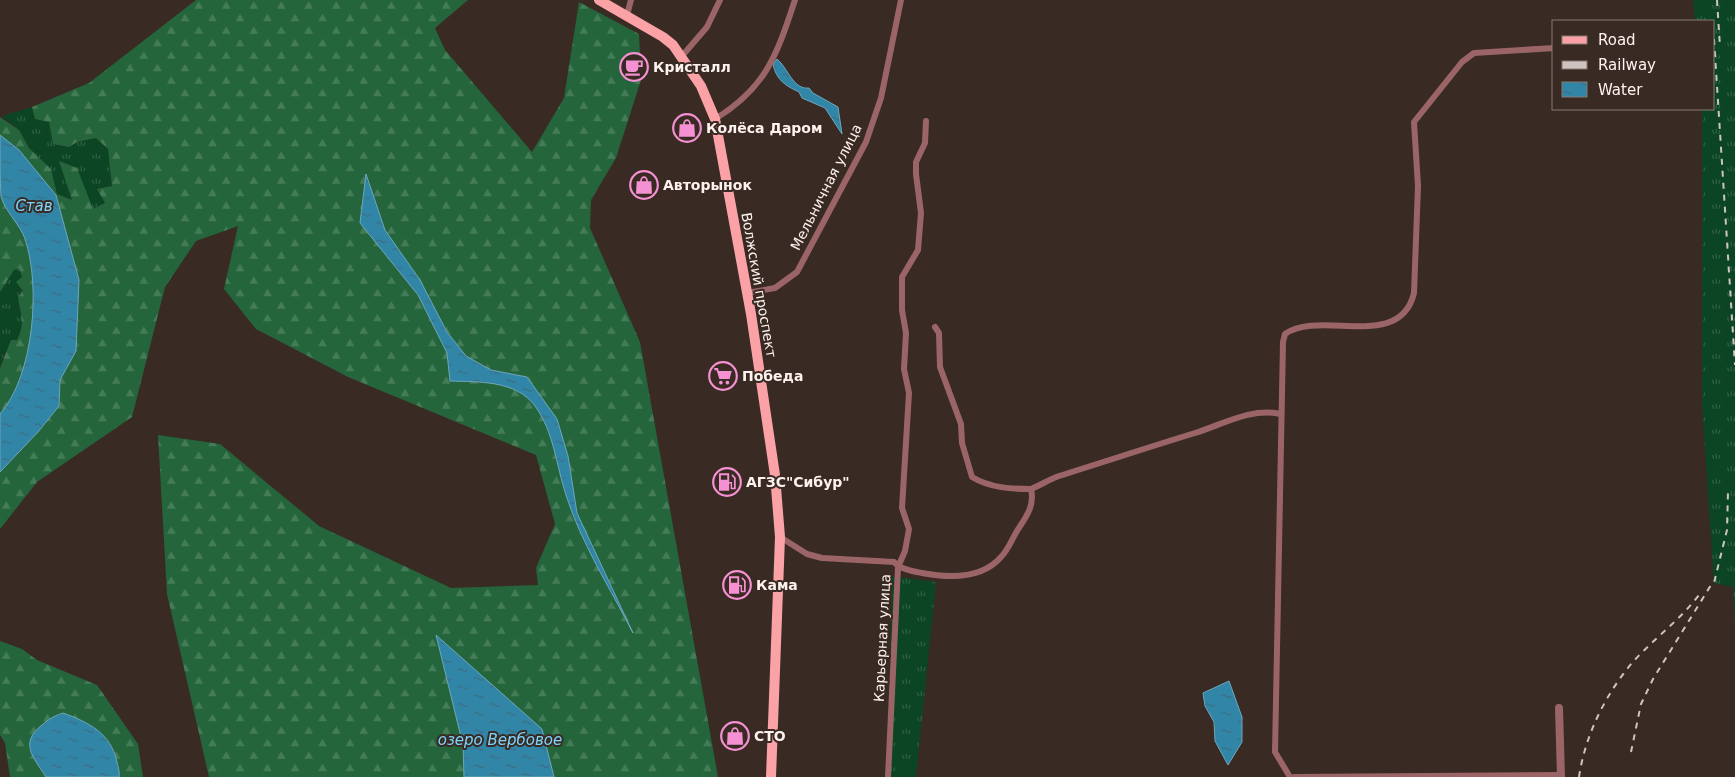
<svg xmlns="http://www.w3.org/2000/svg" width="1735" height="777" viewBox="0 0 1735 777" font-family="'DejaVu Sans',sans-serif">
<defs>
<pattern id="grass-tufts" width="24" height="20" patternUnits="userSpaceOnUse" patternTransform="scale(1.25)"><rect width="24" height="20" fill="#0b4523"/><path d="M3 7l-1-3M5 7V3M7 7l1-3M15 17l-1-3M17 17v-4M19 17l1-3" fill="none" stroke="#2f6043"/></pattern>
<pattern id="forest-firs" width="22" height="20" patternUnits="userSpaceOnUse" patternTransform="scale(1.25)"><rect width="22" height="20" fill="#24653b"/><path d="M5 1l3.5 6h-7zM16 11l3.5 6h-7z" fill="#457c58"/></pattern>
<pattern id="water-ripples" width="26" height="14" patternUnits="userSpaceOnUse" patternTransform="scale(1.25)"><rect width="26" height="14" fill="#3185a7"/><path d="M2 4q2-2 4 0t4 0M15 11q2-2 4 0t4 0" fill="none" stroke="#3c6d81"/></pattern>
</defs>
<rect width="100%" height="100%" fill="#392a23"/>
<path fill="url(#grass-tufts)" d="M1693 0H1735V625L1733 587 1714 583 1702 405V109H1714V21H1695Z
M32 107 35 119 49 122 53 144 69 147 77 142 96 138 108 149 112 186 97 189 105 203 93 209 71 166 59 161 73 200 57 194 51 169 29 148 19 130 2 116Z
M19 267 22 277 19 288 23 291 19 304 22 309V330L17 340 5 352 0 368V292L14 270Z
M892 576 936 582 916 777H888Z"/>
<path fill="url(#forest-firs)" d="M196 0H468L435 28 445 50 532 152 564 98 579 2 639 34 641 80 616 158 591 200 590 228 640 342 718 777H209L167 594 158 435 220 444 319 526 451 588 538 585 536 568 555 524 536 455 348 377 256 329 224 289 238 226 196 241 165 287 132 417 37 482 0 529V368L11 340H17C26 321 20 315 18 297L23 291 16 282 22 277 19 268 14 270 0 292V117L19 130 29 148 51 169 57 194 72 200 59 161 77 168 93 209 105 203 97 189 112 186 108 149 96 138 77 142 69 147 53 144 49 122 35 119 32 107 89 83Z
M0 641 22 649 37 660 97 685 138 744 143 777H10L5 743 0 735Z"/>
<path fill="url(#water-ripples)" stroke="#6ea6bc" d="M777 59C788 68 793 90 809 88L813 93 838 107 842 134 825 108 802 98 799 92C786 86 776 80 773 64Z
M0 135 19 150 56 195 79 280 76 351 60 380 59 406 38 432 0 472V414C34 375 41 286 25 239 20 224 5 212 1 196 0 184 0 150 0 135Z
M366 174 385 230 420 280 447 332 466 356 491 370 527 377 557 419 568 456 577 513 633 633C610 588 581 543 566 495 556 465 554 432 535 406 516 380 478 382 450 381L447 353 418 295 360 223Z
M436 635 542 729 554 777H464L463 745Z
M1229 681 1242 717V742L1228 765 1215 741 1214 722 1205 706 1203 693Z
M63 713C88 722 111 733 117 762 118 767 120 772 119 777H46C33 757 19 743 42 725 49 719 54 716 63 713Z"/>
<g fill="none" stroke-linecap="round" stroke-linejoin="round">
<path stroke="#9b6567" stroke-width="6" d="M627 15 631 0
M682 56 707 27 720 0
M715 119C767 87 777 54 795 0
M747 293 775 288 797 272 866 142 881 98 901 0
M935 327 939 333 940 367 961 424 962 443 972 477C990 488 1012 489 1031 489
M780 537 807 554 822 558 894 562C900 569 912 571 922 573 948 578 982 579 1001 557 1008 550 1012 539 1017 531 1026 517 1035 506 1031 489 1041 485 1050 479 1059 476 1104 462 1149 447 1195 433 1221 425 1252 407 1280 414
M888 777 898 567 905 551 909 529 902 508 909 393 904 369 906 333 902 310V277L918 250 921 213 916 174V162L925 143 926 121
M1290 777 1275 752 1283 342 1285 334C1320 309 1400 352 1414 293L1418 186 1414 122 1462 62 1474 53 1554 48
M1294 777 1561 775"/>
<path stroke="#9b6567" stroke-width="8" d="M1559 708 1561 777"/>
<path stroke="#faa2a6" stroke-width="10" d="M599 0 663 37 673 45 701 86 715 119 751 314 775 475 780 537 771 777"/>
<path stroke="#d0c4c0" stroke-width="2" stroke-dasharray="6 6" stroke-linecap="butt" d="M1717 0 1720 47
M1714 39 1735 365
M1631 752 1641 704 1653 679 1711 585 1714 583 1727 530 1728 491
M1579 777C1585 736 1605 695 1632 663 1654 638 1682 619 1702 591"/>
</g>
<defs>
<symbol id="cafe-ring" viewBox="-11 -11 22 22"><circle r="9.5" fill="#392a23" stroke="#f591d2" stroke-width="1.5"/><path d="M-5.5-4.5H6V0H3Q3 3.5 0 3.5H-2.5Q-5.5 3.5-5.5 0ZM3-3.2v2h1.7v-2ZM-6 4.5H4V6H-6Z" fill="#f591d2"/></symbol>
<symbol id="shop-ring" viewBox="-11 -11 22 22"><circle r="9.5" fill="#392a23" stroke="#f591d2" stroke-width="1.5"/><path d="M-5-2.5h2.3a2.7 3.5 0 0 1 5.4 0H5L5.5 6h-11ZM-1.5-2.5h3a1.5 2.3 0 0 0-3 0Z" fill="#f591d2"/></symbol>
<symbol id="supermarket-ring" viewBox="-11 -11 22 22"><circle r="9.5" fill="#392a23" stroke="#f591d2" stroke-width="1.5"/><path d="M-6-5.5h2.5l.6 2H6L4.5 2H-2.5L-4.4-4H-6ZM-1.5 3.2a1.3 1.3 0 1 0 .1 0ZM3 3.2a1.3 1.3 0 1 0 .1 0Z" fill="#f591d2"/></symbol>
<symbol id="fuel-ring" viewBox="-11 -11 22 22"><circle r="9.5" fill="#392a23" stroke="#f591d2" stroke-width="1.5"/><path d="M-5.5-6h7V0h2V4h1.3V-2.5L3-4.5l.8-.8L6-3V5H2.5V1h-1V6h-7ZM-4.2-4.7v3.2H.2V-4.7Z" fill="#f591d2"/></symbol>
</defs>
<g fill-rule="evenodd">
<use href="#cafe-ring" x="618" y="51" width="32" height="32"/>
<use href="#shop-ring" x="671" y="112" width="32" height="32"/>
<use href="#shop-ring" x="628" y="169" width="32" height="32"/>
<use href="#supermarket-ring" x="707" y="360" width="32" height="32"/>
<use href="#fuel-ring" x="711" y="466" width="32" height="32"/>
<use href="#fuel-ring" x="721" y="569" width="32" height="32"/>
<use href="#shop-ring" x="719" y="720" width="32" height="32"/>
</g>
<g text-anchor="middle" stroke-width="4" stroke-linejoin="round" paint-order="stroke">
<g font-size="14" font-weight="bold" fill="#fdf2ee" stroke="#392a23" text-anchor="start">
<text x="653" y="72">Кристалл</text>
<text x="706" y="133">Колёса Даром</text>
<text x="663" y="190">Авторынок</text>
<text x="742" y="381">Победа</text>
<text x="746" y="487">АГЗС"Сибур"</text>
<text x="756" y="590">Кама</text>
<text x="754" y="741">СТО</text>
</g>
<g font-size="14" fill="#fdf2ee" stroke="#392a23">
<text transform="translate(826 187) rotate(-63)" y="5">Мельничная улица</text>
<text transform="translate(759 285) rotate(80)" y="5">Волжский проспект</text>
<text transform="translate(882 638) rotate(-87)" y="5">Карьерная улица</text>
</g>
<g font-size="15" font-style="italic" fill="#7ed5fc" stroke="#392a23">
<text x="34" y="211">Став</text>
<text x="500" y="745">озеро Вербовое</text>
</g>
</g>
<rect x="1552" y="20" width="162" height="90" fill="#392a23" stroke="#877a74"/>
<rect x="1562" y="36" width="25" height="8" fill="#faa2a6" stroke="#877a74"/>
<text x="1598" y="45" font-size="15" fill="#fdf2ee">Road</text>
<rect x="1562" y="61" width="25" height="8" fill="#d0c4c0" stroke="#877a74"/>
<text x="1598" y="70" font-size="15" fill="#fdf2ee">Railway</text>
<rect x="1562" y="82" width="25" height="15" fill="url(#water-ripples)" stroke="#877a74"/>
<text x="1598" y="95" font-size="15" fill="#fdf2ee">Water</text>
</svg>
